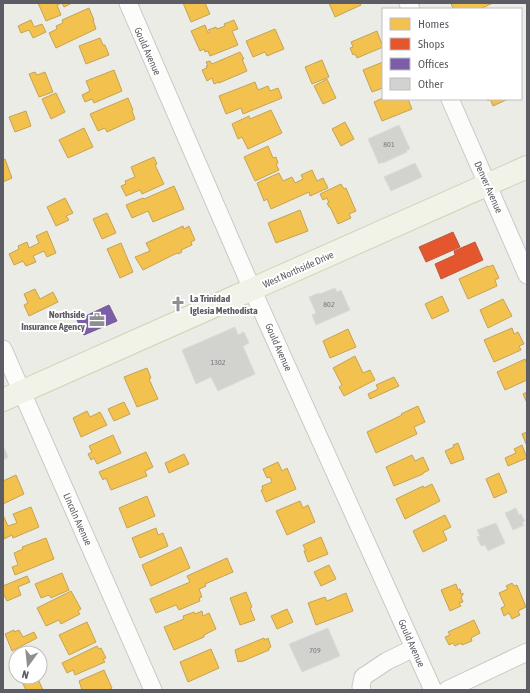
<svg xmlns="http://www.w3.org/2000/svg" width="530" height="693" viewBox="0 0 530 693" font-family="'Asap Condensed',sans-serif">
<rect width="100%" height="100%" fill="#ebece6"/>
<path fill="#f2c14e" stroke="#c5a355" d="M38 3H62L57 5 61 15 46 21Z
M62 3H72L64 7Z
M183 3H205L210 14 191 22Z
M329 3H360L361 5 335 17Z
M451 3H493L480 9H453Z
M89 8 94 20H93L96 29 56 48 49 33 57 29 56 26 63 23 62 20Z
M31 20 34 27 42 24 46 32 33 38 29 30 21 33 18 26Z
M234 20 238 29 232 31 238 45 210 56 208 51 205 52 204 49 200 51 191 31 205 25 208 33 210 32 208 30 216 27 217 29 225 26 224 24Z
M275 29 284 49 267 56 265 52 253 57 246 41Z
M377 31 383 47 357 58 355 54 353 55 350 48 353 47 351 42Z
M100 38 103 45H105L109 55 86 64 79 46Z
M240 52 244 59H242L247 71 219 83V82L214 84 212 78 207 81 202 70 207 68 206 66H208L206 62 210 61 212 64Z
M322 60 329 77 312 84 305 67Z
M383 62V88L372 92 363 70Z
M114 70 122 91 94 103 92 99 85 102 82 95 90 91 86 81Z
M35 72 37 75 45 72 53 92 39 97 29 74Z
M327 79 336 98 323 104 314 86Z
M255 82 258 90 268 86 270 91 278 88 282 98 243 114 241 108 226 114 219 96Z
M56 93 65 112 51 119 42 99Z
M128 98 133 110 132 111 135 119 107 132 105 128 98 131 90 114Z
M383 98 408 99 412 109 382 121 374 102Z
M487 99H508L493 106 490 99 488 101Z
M271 110 282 133 248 149 242 137 238 139 232 124 249 116 250 119Z
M26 111 31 126 15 132 9 117Z
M345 122 354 139 341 146 332 129Z
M84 128 93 147 68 158 59 140Z
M268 146 273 158 276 157 278 163 276 164 279 170 255 181 244 157Z
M154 157 157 164 155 165 164 184 142 194 140 190 126 196 121 186 126 184 125 181 135 177 131 167Z
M5 159 12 178 3 182V160Z
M312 170 317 181 323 178 328 188 310 196 309 192 271 209 267 199 264 201 257 183 279 173 283 181 292 177 295 183 303 179 301 175Z
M341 184 344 189 346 188 356 211 349 214 351 218 338 224 330 207H329L327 203H329L327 198 323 200 320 194Z
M174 186 184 209 153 222 148 211 132 218 126 205 143 198 144 199Z
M65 198 73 213 66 216 69 220 56 226 47 207Z
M300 210 308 231 276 243 268 223Z
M107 213 116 233 102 239 93 219Z
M183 226 184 229 189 226 195 240 191 242 192 245 181 250 182 252 178 254 177 253 143 270 135 257 150 251 146 243Z
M47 231 56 253 47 257 44 251 33 256 36 262 26 266 23 261 14 265 9 254 19 249 18 246 27 242 29 248 39 243 36 236Z
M121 243 133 272 120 278 107 249Z
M493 265 499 278 495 280 497 286 468 299 459 279 488 266V267Z
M35 289 40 299 53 292 58 302 29 316 24 305 28 303 24 294Z
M442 296 449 311 432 319 425 304Z
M503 299 512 316 488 328 480 310Z
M512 328 514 334 518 332 524 344 519 346 521 350 494 362 484 340Z
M348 329 356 347 330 358 323 341Z
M355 356 363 373 370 370 375 380 344 396 339 387 342 385 333 368Z
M525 359 527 364V380L505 390 497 372Z
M147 368 151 378 149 379 158 399 137 407 124 377Z
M394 377 399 386 370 399 368 394 378 389 376 385Z
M527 392V403L523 394Z
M124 402 130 414 114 421 108 409Z
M418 406 425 422 414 427 417 434 376 453 367 432 402 415 401 414Z
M87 411 90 417 100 412 107 425 81 437 73 418Z
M527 432V446L522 434Z
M113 435 121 453 97 464 94 458 91 460 88 454 92 452 89 446Z
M458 443 464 459 451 464 445 451 454 447 453 445Z
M522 445 527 458 508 466 505 458 516 453 514 449Z
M146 452 153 467 145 471 147 476 111 490 106 478 103 480 99 472Z
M184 454 189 464 169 473 165 463Z
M412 455 415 461 423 457 429 470 423 473V474L394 486 386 467Z
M278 462 282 471 287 468 296 489 266 502 261 490H263L262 486 272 482 270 477 267 478 263 469Z
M499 473 507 492 494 498 486 479Z
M16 475 24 494 3 504V481Z
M432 484 440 501 405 519 396 499 423 486 424 488Z
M147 496 155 516 127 528 119 508Z
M300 501 303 508 308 505 315 522 287 535 276 511Z
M31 507 39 527 13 538 12 535 4 539 3 515 8 526 17 523 13 514Z
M445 515 451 527 443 531 447 540 423 552 413 531Z
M156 528 158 535 163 533 168 546 140 558 132 538Z
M321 537 328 554 308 562 304 551H306L303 545Z
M46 538 54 559 15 575 12 567 18 565 14 553 23 549 22 547Z
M181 547 190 568 151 586 142 565Z
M227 558 233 572 205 584 206 586 199 589 202 597 199 598 200 601 179 610 176 605 156 613 150 599 190 582 187 576Z
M329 565 336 579 321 586 314 572Z
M62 573 69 590 51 598 49 595 41 598 35 584Z
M27 576 30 582 18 587 21 595 7 601 3 593V586Z
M512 583 514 586 517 585 526 607 518 611 520 615 512 619 509 613 504 616 501 608 505 606 499 593 508 589 506 586Z
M456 584 458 590 460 589 461 592 460 593 461 594 463 593V595L461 597 463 602 459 603 461 606 450 611 441 590Z
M71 591 81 609 78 611 80 614 61 624 59 620 46 626 37 608Z
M246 592 252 607 250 608 255 620 240 625 230 598Z
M346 593 353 611 316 625 308 603 325 597 327 601Z
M287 609 293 622 277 629 271 616Z
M202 611 203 616 209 613 216 629 204 635V637L174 650 164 627 184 619 183 616 194 612 195 614Z
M474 620 480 633 471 638 472 641 462 645 461 643 455 646 453 643 449 645 445 637 450 635 448 632Z
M87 622 96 642 69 655 59 635Z
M14 630V632L19 630 23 637 34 632 37 638 12 651 5 634Z
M264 638 265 640 268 638 271 647 269 648V650L241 662V661L238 662 235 650Z
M97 646 99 649 101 648 106 658 103 659 105 662 75 675 73 670 67 673 62 663Z
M211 649 219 668 188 682 180 662Z
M104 670 112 688 108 690H82L79 681Z
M32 677H37L43 690H26L22 682Z"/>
<path fill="#e4572e" stroke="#bb593e" d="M453 232 460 247 426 262 419 247Z
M475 242 483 260 441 279 435 264 455 255 454 251Z"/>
<path fill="#7b5ea7" stroke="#725e93" d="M109 305 117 321 84 335 77 320Z"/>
<path fill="#d2d3cf" stroke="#dadbd6" d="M399 125 410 149 406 151 407 152 383 163 382 162 379 164 368 139Z
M415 163 422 177 391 191 384 177Z
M335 288 337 292 341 290 350 310 316 325 312 315 316 313 309 297 319 293 320 294Z
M235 327 238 335 244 332 249 343 243 346 255 374 218 391 211 377 196 384 182 350Z
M3 445 8 457 3 460Z
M516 508 519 515 521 514 525 521 522 523 524 525 513 530 505 513Z
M496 523 505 543 488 551 485 545 481 546 477 537 480 536 477 530Z
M328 628 340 656 302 672 289 644Z"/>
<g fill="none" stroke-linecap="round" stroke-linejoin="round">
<defs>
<path id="minor" d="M128 3 252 289 433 690
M408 3 411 9
M450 99 527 275
M3 349 153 690
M362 690 361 687 363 677 387 661 414 648
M447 690 527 652"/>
<path id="major" d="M3 400 527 167"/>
</defs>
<use href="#minor" stroke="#c8c9c7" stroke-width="19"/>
<use href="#major" stroke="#d2d3b4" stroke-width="24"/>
<use href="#minor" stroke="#fcfcfb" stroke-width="17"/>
<use href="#major" stroke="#f1f2e8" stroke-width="22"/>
</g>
<defs>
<symbol id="church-bare" viewBox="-9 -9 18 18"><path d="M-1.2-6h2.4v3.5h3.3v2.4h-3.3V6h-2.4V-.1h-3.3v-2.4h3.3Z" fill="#8e8f92" stroke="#fff" stroke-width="2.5" paint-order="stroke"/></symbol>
<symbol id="office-bare" viewBox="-9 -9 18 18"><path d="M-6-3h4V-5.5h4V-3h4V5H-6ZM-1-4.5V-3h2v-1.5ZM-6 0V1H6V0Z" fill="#8e8f92" stroke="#fff" stroke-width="2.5" paint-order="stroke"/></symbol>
</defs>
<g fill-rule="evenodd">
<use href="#church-bare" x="167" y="293" width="22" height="22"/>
<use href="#office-bare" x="86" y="309" width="22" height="22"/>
</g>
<g text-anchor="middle" stroke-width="4" stroke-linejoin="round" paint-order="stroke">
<g font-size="8" fill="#7b7c80">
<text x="389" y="147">801</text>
<text x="329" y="307">802</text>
<text x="218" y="365">1302</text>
<text x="315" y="653">709</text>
</g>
<g font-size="10" fill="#5c5d64" stroke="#fff">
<text transform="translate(148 51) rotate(66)" y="4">Gould Avenue</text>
<text transform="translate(489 187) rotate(66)" y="4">Denver Avenue</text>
<text transform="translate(298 269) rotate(-24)" y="4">West Northside Drive</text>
<text transform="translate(279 347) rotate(66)" y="4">Gould Avenue</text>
<text transform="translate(78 519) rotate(66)" y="4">Lincoln Avenue</text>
<text transform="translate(412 643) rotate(66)" y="4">Gould Avenue</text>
</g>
<g font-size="10" font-weight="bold" fill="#5c5d64" stroke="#fff" text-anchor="start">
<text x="190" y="302">La Trinidad<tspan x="190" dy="12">Iglesia Methodista</tspan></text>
<text x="85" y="318" text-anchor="end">Northside<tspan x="85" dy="12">Insurance Agency</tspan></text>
</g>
</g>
<rect width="530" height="693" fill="none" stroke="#5c5d64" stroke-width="8"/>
<rect x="382" y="8" width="140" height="92" fill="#ffffff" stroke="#bebec1"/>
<rect x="390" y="18" width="20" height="12" fill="#f2c14e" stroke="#bebec1"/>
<text x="418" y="28" font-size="12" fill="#5c5d64">Homes</text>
<rect x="390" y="38" width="20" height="12" fill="#e4572e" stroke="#bebec1"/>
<text x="418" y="48" font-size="12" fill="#5c5d64">Shops</text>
<rect x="390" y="58" width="20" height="12" fill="#7b5ea7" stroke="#bebec1"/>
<text x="418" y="68" font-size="12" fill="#5c5d64">Offices</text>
<rect x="390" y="78" width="20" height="12" fill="#d2d3cf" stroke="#bebec1"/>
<text x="418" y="88" font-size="12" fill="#5c5d64">Other</text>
<g transform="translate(28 665) rotate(195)"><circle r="19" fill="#ffffff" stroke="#bebec1"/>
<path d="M0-3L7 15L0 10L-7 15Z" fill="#8e8f92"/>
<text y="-6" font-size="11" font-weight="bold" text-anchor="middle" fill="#5c5d64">N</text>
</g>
</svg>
